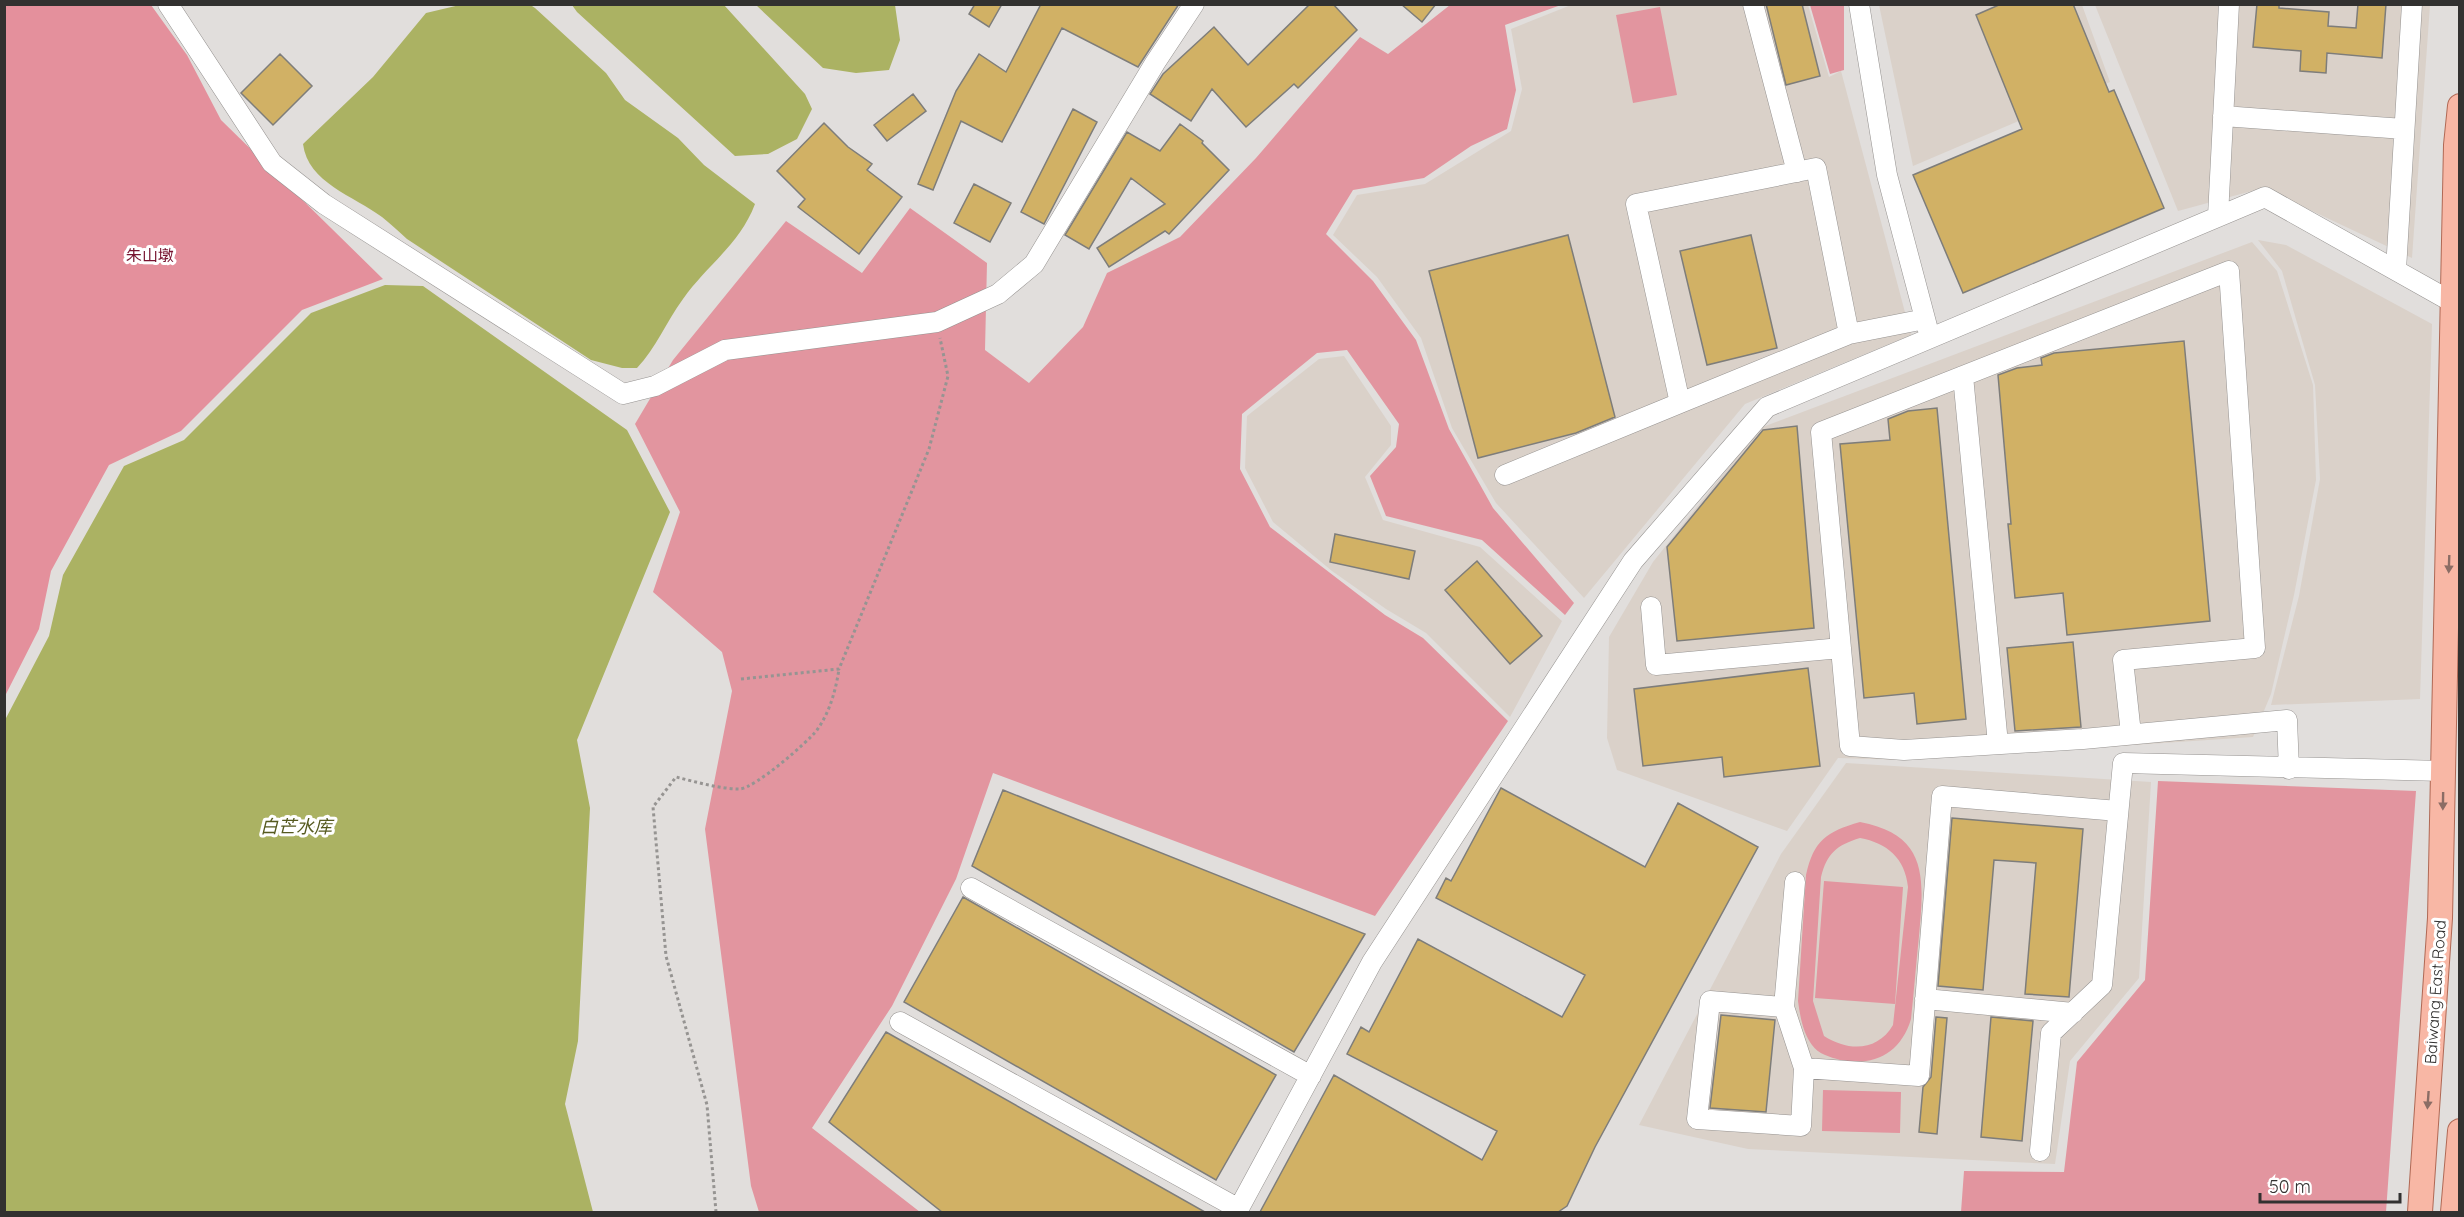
<svg xmlns="http://www.w3.org/2000/svg" width="2464" height="1217" viewBox="0 0 2464 1217" font-family="Quicksand,'Noto Sans SC',sans-serif">
<rect width="100%" height="100%" fill="#e1dedc"/>
<path fill="#dad1c9" d="M1571 5H1808L1829 77 1841 71 1911 335 1745 404 1584 598 1496 503 1452 428 1421 338 1377 277 1333 235 1357 195 1425 184 1511 131 1522 89 1511 29Z
M1879 5H2082L2110 82 1913 166Z
M2095 5H2430L2412 258 2263 188 2178 211Z
M2258 240 2286 245 2432 324 2420 699 2271 705 2299 596 2320 479 2315 385 2282 271Z
M2252 242 2277 271 2313 385 2316 480 2294 595 2271 694 2253 737 1906 760 1838 758 1787 831 1617 770 1607 738 1609 637 1653 562 1760 428Z
M1344 356 1391 426V445L1365 477 1383 520 1480 547 1562 621 1510 717 1426 633 1386 609 1332 571 1273 522 1245 468 1247 416 1319 359Z
M1846 763 2151 782 2139 978 2070 1061 2055 1164 1748 1149 1639 1125 1781 854Z"/>
<path fill="#e2959f" fill-rule="evenodd" d="M1450 5H1561L1505 25 1516 90 1507 129 1471 146 1424 178 1353 190 1326 234 1373 281 1416 340 1449 429 1493 508 1574 603 1565 615 1482 540 1386 516 1370 476 1396 447 1399 424 1347 350 1317 353 1242 414 1240 469 1270 527 1385 615 1423 638 1508 721 1375 916 993 773 956 879 892 1006 812 1128 920 1212H759L751 1186 705 829 732 691 722 652 653 592 680 512 635 424 673 360 786 221 862 273 910 208 987 263 985 350 1029 383 1083 327 1107 273 1180 237 1256 158 1360 37 1388 54Z
M1810 5H1844V70L1830 74Z
M1660 7 1677 95 1633 103 1616 15Z
M2158 781 2416 791 2386 1212H1961L1964 1171 2064 1172 2077 1062 2145 980Z
M1860 822C1929 835 1924 879 1919 936 1916 964 1914 992 1911 1019 1901 1053 1874 1067 1840 1060 1830 1057 1818 1054 1812 1045 1803 1033 1800 1016 1798 1001L1806 875C1814 840 1826 832 1860 822ZM1860 838C1887 843 1905 858 1908 887L1893 1025C1878 1051 1849 1052 1824 1036L1813 1001 1821 877C1827 853 1837 845 1860 838Z
M1824 881 1903 887 1895 1004 1815 998Z
M1823 1090 1901 1092 1900 1133 1822 1131Z"/>
<path fill="#e4909c" d="M5 5H151L187 55 221 120 383 279 302 310 181 431 109 465 51 571 39 629 5 696Z"/>
<path fill="#abb263" d="M464 4H529L535 8 606 73 625 100 678 138 704 165 755 204C740 244 707 265 683 299 666 322 656 348 637 368H622L591 360 407 239C399 232 391 224 382 217 354 196 308 183 303 144L373 77 426 13Z
M572 5H724L805 94 812 109 797 139 768 154 735 156 577 12Z
M756 5H895L900 40 889 70 856 73 823 68Z
M385 285 423 286 627 430 670 512 577 740 590 808 578 1041 565 1104 593 1212H5V720L49 636 63 575 124 466 184 440 311 313Z"/>
<path fill="#d1b165" stroke="#7e7d7a" stroke-width="1.5" d="M975 4H1002L989 27 969 14Z
M1041 4H1179L1138 67 1062 28 1002 142 961 121 933 190 918 184 956 91 979 54 1006 72Z
M1310 4H1333L1357 30 1298 88 1294 84 1246 127 1212 89 1191 121 1150 94 1163 74 1214 27 1248 65Z
M1401 4H1436L1422 22Z
M1766 4H1802L1820 76 1786 85Z
M2001 4H2073L2109 92 2114 90 2164 208 1963 293 1913 175 2022 129 1976 15Z
M2257 4H2279V8L2329 12 2328 26 2356 28 2358 4H2386L2382 58 2327 53 2326 73 2300 71 2301 51 2253 47Z
M280 54 312 86 273 125 241 93Z
M913 94 926 111 887 141 874 125Z
M1073 109 1097 122 1044 224 1021 212Z
M824 123 848 147 872 164 867 170 902 197 859 254 798 207 805 199 777 171Z
M1180 124 1203 141 1202 143 1229 170 1169 234 1165 231 1109 267 1097 248 1165 204 1131 178 1089 249 1065 235 1127 132 1160 151Z
M974 184 1011 203 990 242 954 223Z
M1568 235 1615 417 1576 433 1478 458 1429 271Z
M1751 235 1777 348 1707 365 1680 251Z
M2184 341 2210 621 2067 635 2063 593 2015 598 2008 524H2011L1998 375 2017 368 2042 365 2041 358 2054 353Z
M1937 408 1966 719 1917 724 1914 693 1864 698 1840 444 1890 440 1888 419 1908 411Z
M1797 426 1814 628 1677 641 1667 547 1763 430Z
M1335 534 1415 551 1409 579 1330 562Z
M1477 561 1542 636 1510 664 1445 590Z
M2073 642 2081 727 2015 731 2007 648Z
M1808 668 1820 766 1724 777 1722 757 1643 766 1634 689Z
M1501 788 1645 867 1678 803 1758 847 1595 1147 1567 1206 1558 1212H1260L1334 1075 1482 1160 1497 1131 1347 1054 1361 1027 1369 1032 1418 939 1562 1017 1585 975 1436 898 1446 878 1451 881Z
M1003 790 1365 934 1294 1052 972 866Z
M1952 818 2083 829 2069 997 2025 994 2036 863 1994 860 1983 990 1938 986Z
M963 897 1276 1075 1216 1180 904 1002Z
M1721 1015 1775 1020 1766 1112 1710 1108Z
M1936 1017 1947 1018 1937 1134 1919 1132 1923 1087 1931 1077Z
M1991 1017 2033 1021 2022 1141 1981 1137Z
M886 1032 1205 1212H942L829 1122Z"/>
<g fill="none" stroke-linecap="round" stroke-linejoin="round">
<defs>
<path id="minor" d="M168 4 272 163 324 204 623 394 655 386 725 350 937 322 998 294 1034 264 1155 63 1194 4
M1753 4 1797 172
M1859 4 1887 175 1928 330
M2223 116 2404 129
M2218 216 2229 4
M2396 270 2412 4
M1849 334 1680 403 1636 204 1816 168 1849 334 1925 319
M1963 376 1998 744
M1505 475 1680 403
M1651 607 1656 665 1841 648
M2131 734 2123 660 2255 648 2229 271 1821 432 1850 746 1904 750 2083 739 2287 720 2289 769
M1795 882 1784 1007 1804 1068
M971 888 1311 1076
M1925 999 2073 1013
M1784 1007 1710 1001 1697 1119 1801 1126 1804 1068 1919 1076 1942 796 2118 811
M900 1022 1239 1209
M2040 1151 2051 1033 2102 985 2123 763 2443 771
M1237 1212 1372 962 1633 561 1767 407 2265 197 2454 303"/>
<path id="major" d="M2420 1212 2440 918 2456 145 2460 106
M2453 1212 2460 1131"/>
</defs>
<use href="#minor" stroke="#969391" stroke-width="21"/>
<use href="#major" stroke="#b06955" stroke-width="26"/>
<path stroke="#969492" stroke-width="3" stroke-dasharray="3 3" stroke-linecap="butt" d="M741 679 839 669 929 449 948 376 940 338
M716 1212 707 1105 666 956 653 807 676 777C696 782 720 789 740 789 755 788 808 742 817 730 830 712 836 689 839 669"/>
<use href="#minor" stroke="#fff" stroke-width="20"/>
<use href="#major" stroke="#f8b7a5" stroke-width="24"/>
</g>
<defs><path id="oneway-solid" d="M-6-.8H1V-3.2L6.5 0L1 3.2V.8H-6Z" transform="scale(1.5)"/></defs>
<g fill="#8b6d65">
<use href="#oneway-solid" transform="translate(2449 564) rotate(92)"/>
<use href="#oneway-solid" transform="translate(2443 801) rotate(91)"/>
<use href="#oneway-solid" transform="translate(2428 1100) rotate(94)"/>
</g>
<g text-anchor="middle" stroke-width="6" stroke-linejoin="round" paint-order="stroke">
<g font-size="16" fill="#76132f" stroke="#fff">
<text x="150" y="261">朱山墩</text>
</g>
<g font-size="16" fill="#323130" stroke="#fff">
<text transform="translate(2435 992) rotate(-86)" y="6">Baiwang East Road</text>
</g>
<g font-size="18" font-style="italic" fill="#55591f" stroke="#fff">
<text x="296" y="833">白芒水库</text>
</g>
</g>
<rect width="2464" height="1217" fill="none" stroke="#323130" stroke-width="12"/>
<path d="M2260 1193v9h140v-9" fill="none" stroke="#323130" stroke-width="3"/>
<text x="2269" y="1193" font-size="18" fill="#323130" stroke="#ffffff" stroke-width="4.5" paint-order="stroke">50 m</text>
</svg>
